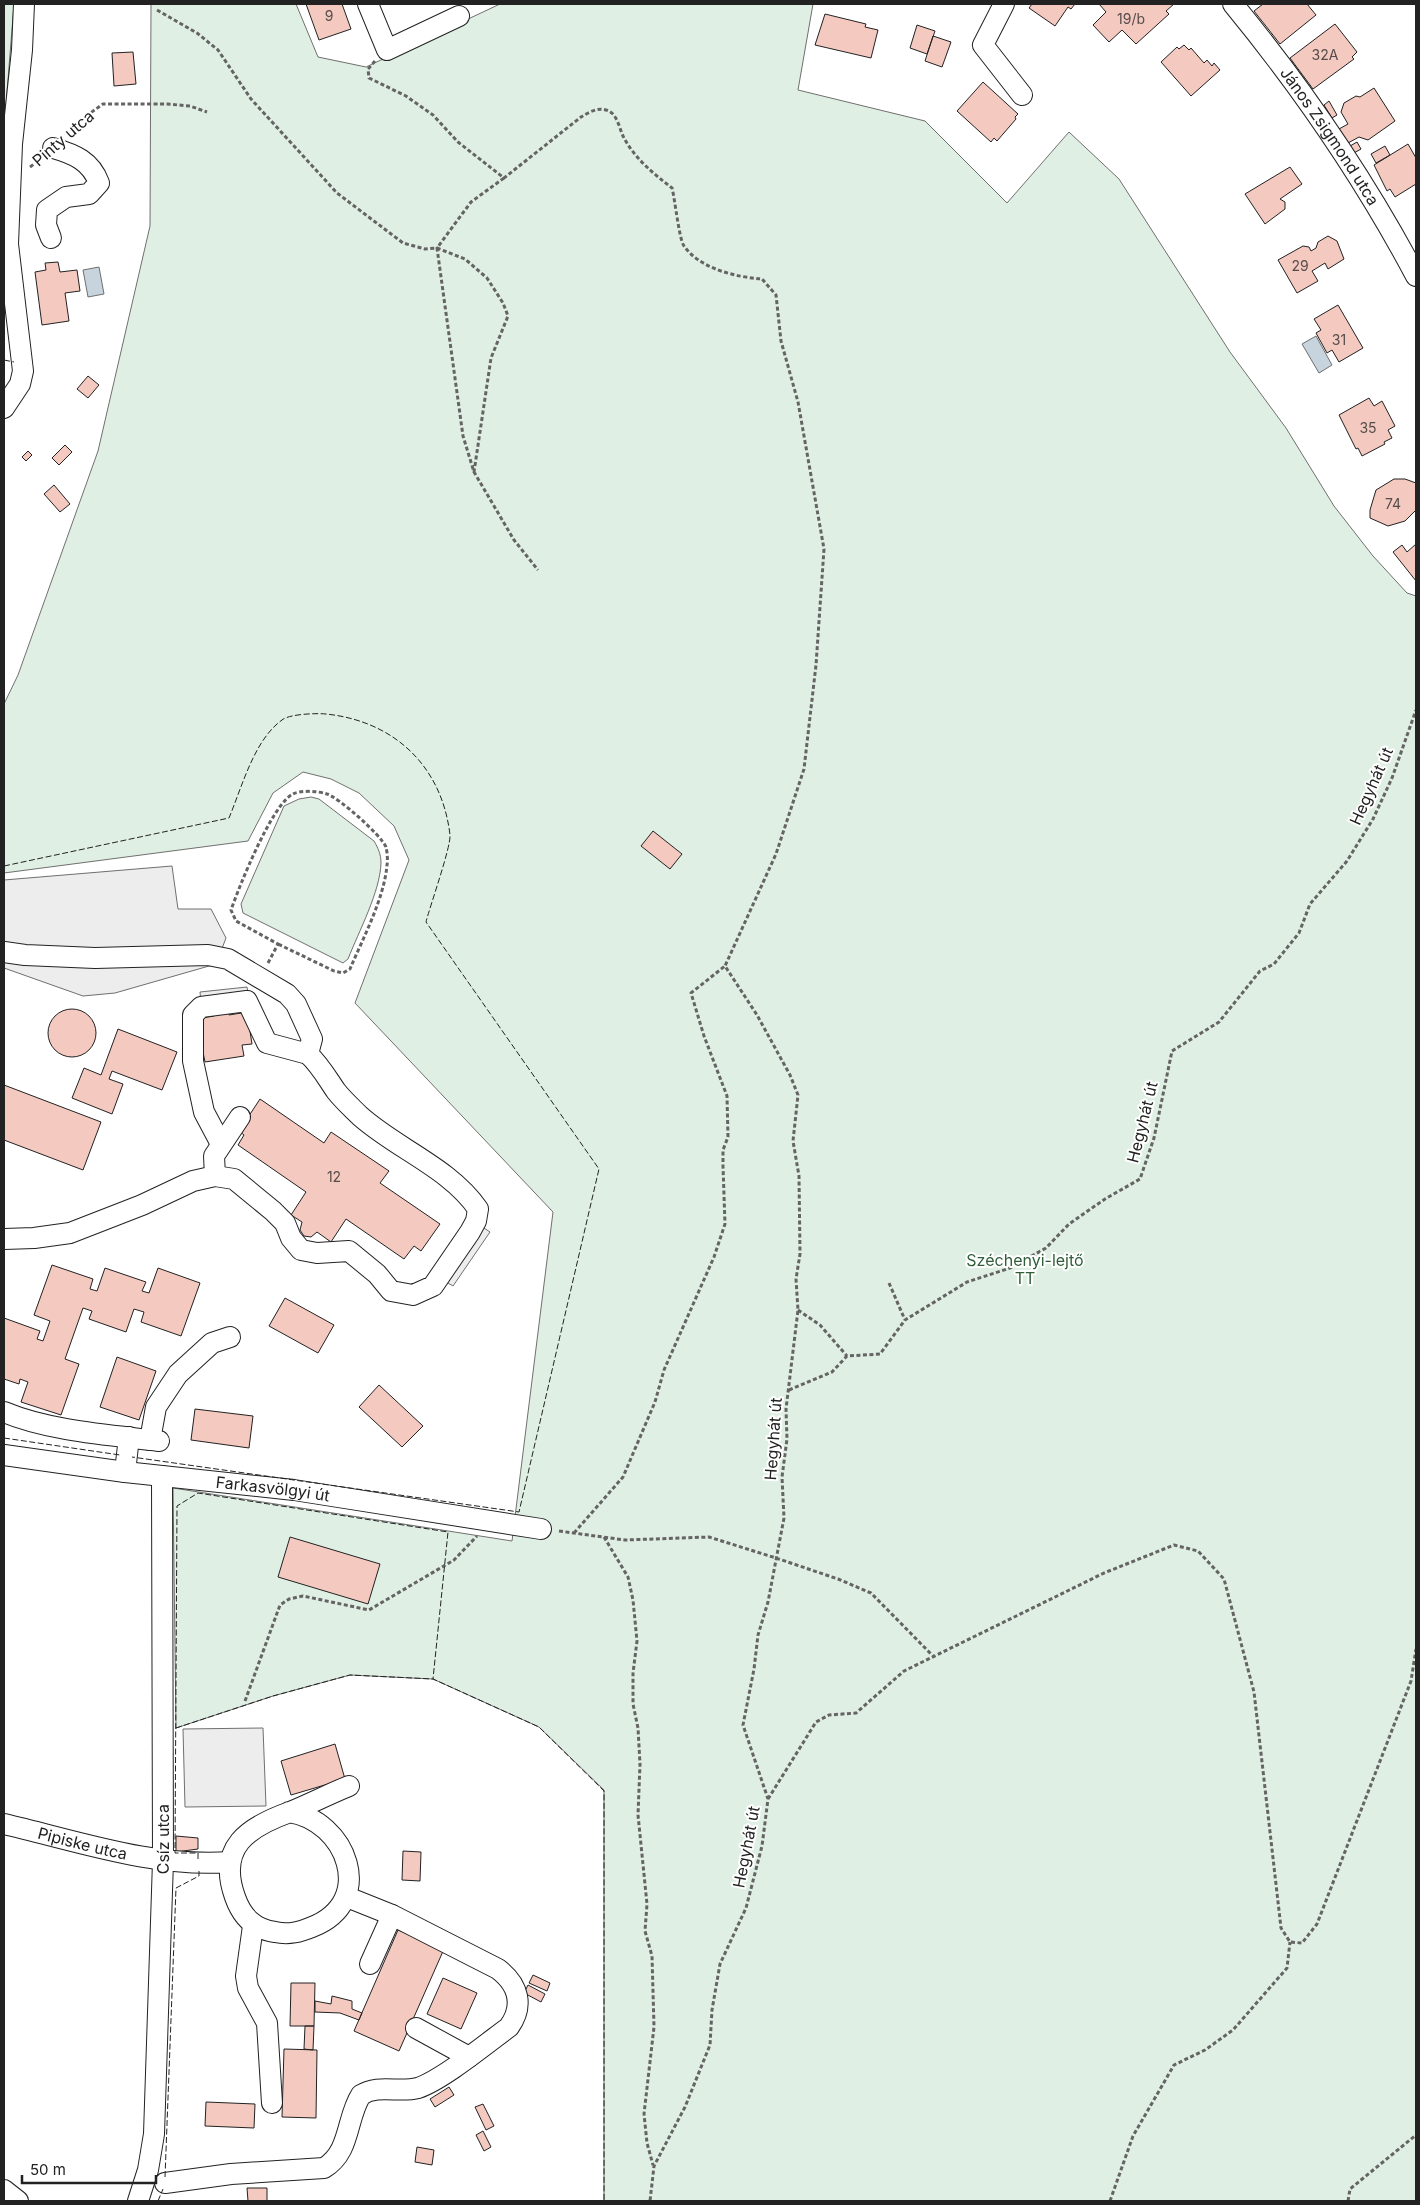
<svg xmlns="http://www.w3.org/2000/svg" width="1420" height="2205" viewBox="0 0 1420 2205" font-family="Inter,sans-serif">
<rect width="100%" height="100%" fill="#fff"/>
<path fill="#e0efe3" stroke="#6f6f6f" d="M4 4H14L4 130Z
M151 4H296L318 57 366 67 500 4H813L798 90 925 121 1007 203 1069 132 1119 179 1230 352 1286 428 1334 506 1373 556 1407 593 1416 596V2201H604V1790L539 1727 433 1679 350 1675 273 1696 176 1728 173 1488 512 1541 553 1212 355 1003 409 860 394 826 359 793 331 779 303 772 273 793 248 841 4 873V704L18 675 98 451 150 226Z
M311 797 319 799 374 841C378 848 381 854 381 863 380 892 359 931 348 959L343 963 243 913 241 904 284 806 299 799Z"/>
<path fill="#ededed" stroke="#6f6f6f" d="M172 866 178 909H211L226 938 216 964 115 993 83 996 4 968V880Z
M247 987 249 998 201 1003 200 992Z
M481 1226 490 1232 453 1286 443 1280Z
M263 1728 266 1806 185 1807 183 1729Z"/>
<path fill="#c7d3dd" stroke="#6f6f6f" d="M99 267 104 294 88 297 83 270Z
M1316 336 1332 365 1319 373 1302 344Z"/>
<path fill="#f3c9c0" stroke="#222" d="M306 4H342L351 29 319 40Z
M1032 4H1075L1071 9 1068 7 1055 26 1029 8Z
M1099 4H1174L1166 11 1169 14 1136 44 1122 30 1109 42 1093 25 1106 12Z
M1263 4H1307L1316 15 1280 44 1254 11Z
M825 14 866 24 865 27 878 30 871 58 815 45Z
M1335 24 1357 52 1352 57 1354 59 1313 89 1290 58Z
M917 25 935 31 927 54 910 48Z
M933 36 951 42 942 67 925 61Z
M1184 45 1189 50 1191 48 1204 63 1207 60 1212 66 1214 63 1220 70 1191 96 1161 62 1177 47 1179 49Z
M133 52 136 84 114 86 112 53Z
M983 82 1018 114 1015 117 1016 119 997 141 994 138 991 142 957 111Z
M1374 88 1395 121 1368 140 1359 137 1348 143 1339 129 1348 124 1341 112 1344 103 1356 96 1360 97Z
M1329 101 1337 115 1332 118 1324 105Z
M1357 142 1361 149 1354 153 1350 146Z
M1408 144 1416 158V184L1395 197 1390 189 1387 191 1374 165Z
M1385 146 1390 155 1376 163 1371 154Z
M1290 167 1302 184 1280 199 1285 202V209L1265 224 1245 194Z
M1328 236 1337 241 1344 259 1328 269 1325 263 1312 271 1318 281 1297 293 1278 260 1303 246 1309 247 1311 251 1316 248 1318 242Z
M58 262 60 272 77 270 80 291 65 293 69 321 42 325 35 272 46 270 45 263Z
M1338 305 1363 348 1339 362 1332 350 1327 353 1316 333 1321 330 1314 319Z
M88 376 99 385 88 398 77 389Z
M1369 398 1374 406 1382 401 1395 426 1388 430 1392 438 1384 442 1385 444 1362 456 1358 448 1356 449 1339 415Z
M65 445 72 452 59 465 52 458Z
M28 451 32 455 26 461 22 457Z
M1394 479H1405L1416 483V510L1405 521 1388 526 1370 518V510L1376 490Z
M54 485 70 504 60 512 44 494Z
M1416 544V581L1393 552 1402 545 1407 552Z
M653 831 682 854 670 869 641 846Z
M228 1007 229 1015 247 1012 252 1044 242 1045 244 1056 205 1062 203 1052 200 1053 201 1028H203L202 1018 214 1016 213 1010Z
M48 1033a24 24 0 1 1 48 0a24 24 0 1 1-48 0Z
M118 1029 177 1052 162 1090 112 1071 109 1079 123 1084 112 1114 72 1098 84 1068 101 1075Z
M4 1085 101 1122 83 1170 4 1140Z
M260 1099 324 1143 331 1132 389 1171 380 1183 440 1224 421 1251 414 1246 404 1259 346 1219 331 1242 317 1232 311 1237 304 1236 300 1230 302 1222 291 1215 306 1192 238 1145 244 1135 239 1131Z
M52 1265 93 1279 90 1289 97 1291 105 1268 146 1282 142 1291 149 1293 158 1268 200 1283 181 1336 141 1322 144 1312 134 1309 126 1332 89 1319 92 1311 83 1308 65 1359 79 1364 61 1415 21 1402 28 1382 20 1379 19 1384 4 1379V1318L40 1331 37 1339 43 1341 50 1321 34 1315Z
M285 1298 334 1325 318 1353 269 1326Z
M117 1357 156 1371 139 1420 100 1407Z
M379 1385 423 1426 402 1447 359 1407Z
M195 1409 253 1416 249 1448 191 1440Z
M290 1537 380 1564 368 1604 278 1577Z
M335 1744 345 1779 291 1795 281 1761Z
M176 1836 198 1838V1849L176 1852Z
M403 1851 421 1852 420 1881 402 1880Z
M398 1930 444 1949 399 2051 354 2031Z
M533 1975 550 1983 547 1991 529 1983Z
M443 1978 477 1993 461 2029 427 2014Z
M291 1983H315L314 2026H290Z
M528 1985 545 1994 541 2002 524 1993Z
M332 1996 352 2001V2009L362 2013 359 2020 340 2013 315 2012V2001L331 2004Z
M305 2026H314L313 2050 304 2049Z
M284 2049 317 2050 316 2118 282 2117Z
M449 2087 454 2095 435 2107 430 2099Z
M206 2102 255 2104 254 2128 205 2126Z
M483 2104 494 2126 486 2130 475 2107Z
M483 2131 491 2147 484 2151 476 2135Z
M417 2147 434 2150 432 2165 415 2162Z
M247 2188H267V2201H248Z"/>
<g fill="none" stroke-linecap="round" stroke-linejoin="round">
<defs>
<g id="minor">
<path d="M368 4 387 50 459 16"/>
<path d="M1004 4 983 45 1022 95"/>
<path id="s1" d="M1233 4C1302 88 1365 180 1416 276"/>
<path d="M51 238 46 225 47 210 66 197 89 194 99 183C91 161 74 154 53 148"/>
<path d="M4 408 20 384 23 371 8 244 12 144 22 50 24 4"/>
<path d="M4 952 25 955 95 958 208 955 228 959 287 994 296 1004 312 1039 308 1054C320 1065 327 1078 336 1091 343 1100 352 1108 360 1116 397 1149 450 1168 478 1209L476 1221 470 1232 433 1286 413 1295 391 1291 377 1274 349 1251 317 1253 301 1250 291 1238 285 1223 273 1211 234 1179 215 1176 193 1181 142 1205 70 1233 34 1238 4 1239"/>
<path d="M221 1144 204 1112 193 1061V1015L201 1007 247 1001 267 1043 308 1054"/>
<path d="M215 1176 214 1156 240 1117"/>
<path d="M4 1412C49 1431 110 1435 159 1441"/>
<path d="M150 1440 156 1407 178 1374 212 1343 230 1337"/>
<path id="s2" d="M4 1455 125 1472 294 1490 541 1529"/>
<path d="M125 1472 129 1437"/>
<path d="M289 1812C346 1820 378 1901 312 1927 300 1932 289 1935 275 1932 254 1929 242 1917 235 1897 217 1847 248 1827 290 1812 310 1804 329 1794 349 1786"/>
<path id="s3" d="M4 1824C77 1841 154 1868 230 1862"/>
<path d="M253 1926 246 1976 248 1988 267 2023 272 2103"/>
<path d="M370 1964 392 1915"/>
<path d="M416 2028 469 2057"/>
<path d="M165 2183 231 2174 324 2168C351 2152 346 2118 361 2095 378 2084 399 2093 418 2088 442 2080 486 2044 509 2027 524 2006 519 1985 498 1969L392 1915 347 1897"/>
<path d="M4 2190 18 2201"/>
<path id="s4" d="M138 2201 148 2170 154 2134 163 1861 162 1476"/>
</g>
</defs>
<use href="#minor" stroke="#222" stroke-width="22"/>
<path stroke="#646464" stroke-width="3" stroke-dasharray="4 2.5" stroke-linecap="butt" d="M157 10 197 33 218 50 251 99 337 193 403 243 425 249 437 248 465 259 487 278 503 303 508 316 491 358 474 472
M375 61 368 69 369 78 406 96 433 115 458 142 504 178 581 117C588 113 597 107 606 110 618 113 619 129 624 138 636 160 653 173 672 188 675 199 679 239 684 246 700 269 736 277 762 279L776 295 781 341 798 402 824 549 816 665 804 769 776 854 725 966 757 1015 790 1075 798 1095 793 1141 799 1176 800 1254 796 1279 798 1310 786 1409 787 1439 782 1477 784 1518 768 1602 758 1635 754 1669 743 1725 768 1799 762 1846 746 1908 720 1964 712 2010 710 2045 685 2107 654 2166 650 2201
M67 134 89 114 103 104H167L190 106 207 112
M30 167 41 159
M504 178 471 202 437 248 463 436 474 472 514 540 538 570
M268 963 278 944 236 921 231 910C239 887 272 804 293 794 301 790 318 791 327 794 338 797 381 835 386 847 387 851 388 860 387 865 384 899 363 938 350 969L343 973 334 971 278 944
M889 1283 905 1320
M798 1310 820 1325 847 1356
M789 1390 832 1372 847 1356 880 1354 905 1320 967 1282 1010 1268 1046 1248 1069 1224 1105 1199 1140 1179 1154 1138 1172 1051 1219 1022 1260 971 1274 964 1299 933 1310 904 1347 861 1373 819 1392 778 1416 710
M559 1531 625 1540 709 1537 776 1558 838 1579 871 1593 933 1656
M574 1533 623 1477 655 1402 664 1370 714 1257 725 1224 723 1166V1150L728 1137 727 1096 704 1036 691 993 725 966
M604 1537 628 1577 633 1600 637 1641 633 1673V1704L638 1728 640 1764 638 1815 647 1904 645 1931 652 1956 654 2027 644 2114 647 2143 653 2165
M245 1701 280 1605 289 1599 303 1596 369 1610 454 1560 477 1536
M768 1799 816 1722 829 1715 856 1713 904 1671 1104 1573 1174 1545 1198 1551 1224 1579 1254 1692 1281 1928 1290 1942 1302 1943 1317 1924 1411 1681 1416 1649
M1110 2201 1133 2136 1174 2065 1205 2050 1233 2030 1287 1968 1290 1942
M1348 2201 1350 2189 1416 2135"/>
<use href="#minor" stroke="#fff" stroke-width="20"/>
<path stroke="#222" stroke-width="1" stroke-dasharray="6 2.5" stroke-linecap="butt" d="M4 360 14 362
M4 866 229 818C242 787 254 740 282 720 289 714 316 713 326 714 394 721 442 766 450 835 451 847 430 906 426 922L599 1169 519 1512 132 1457
M4 1438 120 1455
M176 1728 273 1696 350 1675 433 1679 539 1727 604 1791V2201
M198 1859V1853H175L177 1506 198 1493 448 1532 433 1679
M165 2177 176 1888 199 1876V1871
M158 2201 163 2189"/>
</g>
<g text-anchor="middle" stroke-width="4" stroke-linejoin="round" paint-order="stroke">
<g font-size="14" fill="#564c4a">
<text x="329" y="21">9</text>
<text x="1131" y="24">19/b</text>
<text x="1325" y="60">32A</text>
<text x="1300" y="271">29</text>
<text x="1339" y="345">31</text>
<text x="1368" y="433">35</text>
<text x="1393" y="509">74</text>
<text x="334" y="1182">12</text>
</g>
<g font-size="16" fill="#222" stroke="#fff">
<text transform="translate(63 138) rotate(-41)" y="6">Pinty utca</text>
<text dy="6" stroke="none"><textPath href="#s1" startOffset="164">János Zsigmond utca</textPath></text>
<text transform="translate(1371 786) rotate(-66)" y="6">Hegyhát út</text>
<text transform="translate(1142 1122) rotate(-76)" y="6">Hegyhát út</text>
<text transform="translate(773 1439) rotate(-86)" y="6">Hegyhát út</text>
<text dy="6" stroke="none"><textPath href="#s2" startOffset="271">Farkasvölgyi út</textPath></text>
<text dy="6" stroke="none"><textPath href="#s4" startOffset="364">Csíz utca</textPath></text>
<text dy="6" stroke="none"><textPath href="#s3" startOffset="81">Pipiske utca</textPath></text>
<text transform="translate(746 1847) rotate(-79)" y="6">Hegyhát út</text>
</g>
<g font-size="16" fill="#2f5e38" stroke="#fff">
<text x="1025" y="1266">Széchenyi-lejtő<tspan x="1025" dy="18">TT</tspan></text>
</g>
</g>
<rect width="1420" height="2205" fill="none" stroke="#222222" stroke-width="10"/>
<path d="M22 2175v8h134v-8" fill="none" stroke="#222222" stroke-width="2.5"/>
<text x="30" y="2175" font-size="15" fill="#222222" stroke="#ffffff" stroke-width="4" paint-order="stroke">50 m</text>
</svg>
